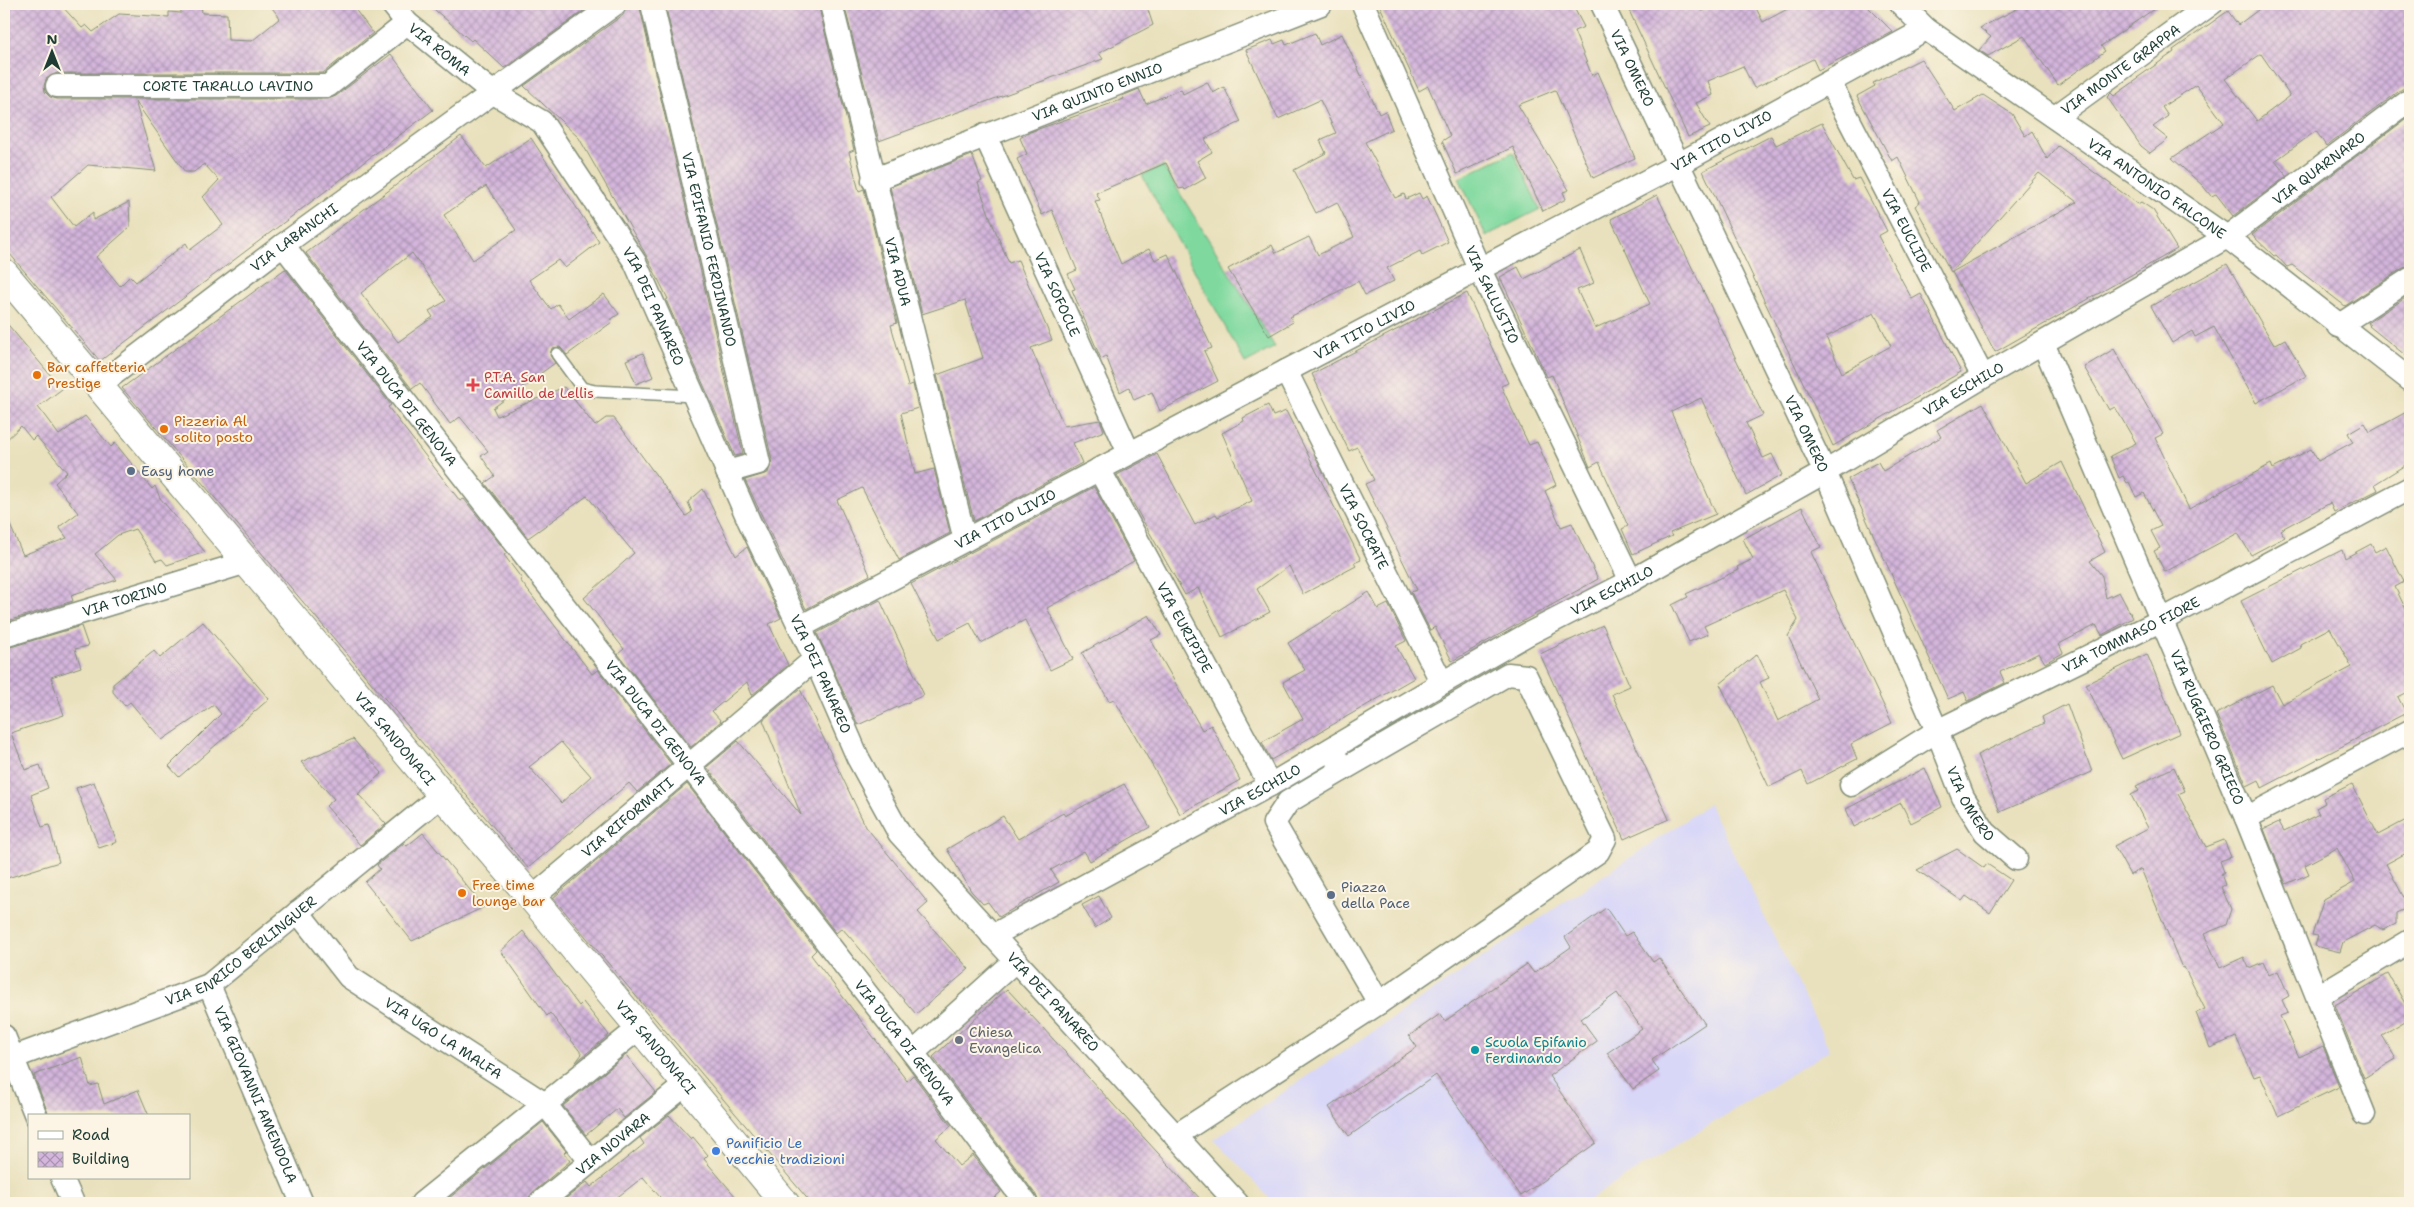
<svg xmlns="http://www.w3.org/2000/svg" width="2414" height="1207" viewBox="0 0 2414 1207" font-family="'Shantell Sans',sans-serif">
<defs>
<pattern id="building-cross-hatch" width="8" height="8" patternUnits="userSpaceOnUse" patternTransform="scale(1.25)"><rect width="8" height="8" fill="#d4b5dc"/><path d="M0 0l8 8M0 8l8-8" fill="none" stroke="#ab94b3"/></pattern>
</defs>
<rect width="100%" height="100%" fill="#fcf5e5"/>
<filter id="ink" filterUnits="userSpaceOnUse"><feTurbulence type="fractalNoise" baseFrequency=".02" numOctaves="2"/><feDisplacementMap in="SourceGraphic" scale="10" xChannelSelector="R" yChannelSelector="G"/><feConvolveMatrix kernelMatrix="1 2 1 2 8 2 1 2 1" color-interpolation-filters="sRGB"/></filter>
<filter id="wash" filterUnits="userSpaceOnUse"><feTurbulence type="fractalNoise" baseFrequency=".0096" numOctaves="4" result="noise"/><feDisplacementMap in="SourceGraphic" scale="20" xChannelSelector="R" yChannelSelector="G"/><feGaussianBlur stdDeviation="1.12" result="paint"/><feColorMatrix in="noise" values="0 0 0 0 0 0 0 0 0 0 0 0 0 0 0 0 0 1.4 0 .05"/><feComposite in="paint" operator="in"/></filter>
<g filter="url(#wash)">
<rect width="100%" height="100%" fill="#e9e1bd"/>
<path fill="#d8d7f8" d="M1709 804 1830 1050 1584 1203H1274L1214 1139Z"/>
<path fill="#7fd99f" stroke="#4f8b6a" d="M1513 152 1540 209 1486 236 1459 178Z
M1163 166 1275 347 1245 363 1142 175Z"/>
<g id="blocks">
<path fill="url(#building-cross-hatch)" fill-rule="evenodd" d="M4 4H60L82 28 86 25 93 32 119 14 169 17V12L181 13V5L201 4 202 13 227 14 228 40 252 41 280 18 269 4H351L373 33 323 73H57L46 79 44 86 45 92 50 97 57 99H328L336 96 391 54 433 110 100 361 4 247ZM135 101 185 172H194L204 164 219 180 203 197 223 225 190 250 186 243 136 282 130 276 120 286 96 257 130 227 129 202 93 220V212L74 227 51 197 88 165 156 171Z
M428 4H593L504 68 473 39 471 41Z
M628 4H639L743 454 735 456 666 300 668 299 646 255 579 138 524 86 623 15Z
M665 4H818L854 150 849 152 859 191 864 189 897 323 891 325 908 386 913 384 918 408 901 413 915 474 934 469 950 533 899 560 862 488 837 500 870 575 806 609 745 480 768 473 772 460Z
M844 4H1146L1153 25 1099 53 1103 59 879 141Z
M1379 4H1572L1584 27 1574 31 1592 76 1598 72 1635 158 1593 178 1555 90 1518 105 1569 190 1563 192 1566 199 1543 211 1513 147 1457 174 1442 141 1450 136 1428 86 1419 91Z
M1626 4H1700L1702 11 1720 4H1754L1763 22 1797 4H1865L1893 32 1818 70 1813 59 1754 88 1743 66 1708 81 1713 95 1696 103 1710 127 1688 137Z
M2026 4H2161L2101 46 2105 51 2058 85 2024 36 1988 56 1979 50 1991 37 1980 28Z
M2266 4H2410V87L2402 89 2326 146 2316 131 2275 161 2287 176 2233 216 2216 194 2211 196 2203 186 2172 158 2224 123 2196 85 2162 107 2168 116 2153 127 2168 139 2150 153 2141 146 2107 97 2111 93 2114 96 2138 79 2137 78 2174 52 2173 50 2228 11 2238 25ZM2261 54 2290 96 2257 121 2225 79Z
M1315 33 1320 45 1342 34 1379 114 1385 111 1392 129 1365 142 1395 198 1404 194 1406 199 1419 193 1422 199 1427 196 1448 242 1422 255 1420 251 1387 268 1394 281 1365 295 1358 281 1290 317 1293 322 1269 336 1228 269 1272 245 1276 253 1309 237 1318 255 1354 237 1337 202 1316 213 1294 170 1326 153 1320 140 1336 133 1320 100 1278 119 1246 50 1272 40 1274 44 1284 40 1286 45Z
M1921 59 1955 111 1983 95 2012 114 2025 136 2032 131 2047 159 2058 146 2138 204 2141 202 2153 210 2177 249 1995 352 1952 272 2077 202 2039 173 1951 272 1915 206 1920 202 1898 157 1892 161 1857 96 1875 86 1873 83Z
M1207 82 1213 93 1224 87 1241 122 1205 139 1212 152 1197 161 1206 178 1185 190 1184 188 1179 189 1166 163 1096 193 1100 200 1095 201 1121 264 1149 249 1155 260 1168 254 1212 348 1204 351 1218 381 1160 411 1152 392 1134 400 1129 387 1120 392 1106 356 1101 359 1072 290 1075 289 1068 274 1077 270 1052 210 1042 215 1017 159 1027 154 1020 138 1030 132 1124 99 1122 96 1139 89 1146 104 1181 89 1183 94Z
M2410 116V266L2403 268 2345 306 2292 265 2287 267 2276 255 2274 256 2252 235Z
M1822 123 1853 180 1859 178 1879 216 1887 231 1878 236 1912 299 1921 294 1961 372 1833 446 1703 171 1771 136 1776 145ZM1874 313 1891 346 1842 373 1826 337Z
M461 136 486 168 531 138 599 242 565 268 558 260 529 280 551 309 558 304 569 319 604 294 619 314 610 320 612 322 567 355 560 347 552 348 550 355 555 363 493 408 497 416 564 387 595 426 606 418H614L686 516 692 512 688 502 703 489 736 556 747 547 781 618 769 624 788 665 752 695 747 682 712 711 721 721 691 747 618 654 624 649 584 598 634 553 587 496 528 538 485 483 495 476 481 456 488 451 460 417 450 424 420 383 412 389 306 253ZM486 186 516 230 473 260 444 215ZM412 253 446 301 429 311 433 317 398 342 361 293Z
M972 155 982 181 978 183 993 225 1009 263 1018 260 1052 340 1031 348 1064 426 1100 420 1104 431 1073 443 1082 463 974 521 937 375 983 358 965 300 922 314 890 187Z
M1657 195 1763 415 1746 423 1763 458 1772 454 1782 475 1746 495 1701 398 1671 412 1716 514 1670 533 1672 536 1633 554 1622 529 1628 526 1599 462 1590 467 1552 375 1547 377 1500 277 1518 267 1524 279 1580 250 1594 283 1577 290 1595 328 1650 304 1611 219Z
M2227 264 2274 345 2285 339 2306 376 2256 403 2214 327 2195 337 2192 331 2172 343 2151 306Z
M285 269 391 405 388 407 460 501 464 499 507 553 504 555 522 579 520 580 568 643 592 674 598 670 671 764 637 792 629 783 528 868 122 388ZM561 742 591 776 561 803 529 767Z
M1467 293 1508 383 1501 386 1529 445 1537 442 1556 485 1545 491 1561 527 1572 523 1598 579 1452 661 1435 627 1430 630 1411 592 1417 590 1365 484 1374 480 1357 447 1349 451 1312 374Z
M2410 295V359L2369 326 2370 325 2367 323Z
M4 320 62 389 38 407 59 435 85 416 111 447 115 443 152 489 155 486 160 498 205 552 167 565 162 559 156 561 135 529 118 535 95 554 117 580 71 595 73 601 4 622V511L23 555 67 538 59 527 78 513 55 483 67 472 36 436 32 440 21 426 4 442Z
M2114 349 2163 434 2155 438 2189 509 2271 464 2273 469 2311 449 2318 461 2353 442 2348 433 2365 423 2370 432 2410 410V462L2375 484 2378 490 2334 512 2330 503 2280 530 2285 537 2251 555 2238 533 2165 572 2154 551 2160 548 2151 531 2161 526 2144 493 2136 497 2129 482 2127 483 2123 476 2119 478 2110 456 2136 443 2115 407 2109 410 2084 367Z
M643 353 653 377 636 384 626 360Z
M1983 403 2026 483 2062 462 2105 552 2090 561 2102 576 2106 598 2119 592 2133 618 2102 635 2096 625 2059 644 2063 653 2045 663 2039 653 2000 672 2005 683 1968 701 1964 692 1948 699 1848 479 1878 462 1883 471 1941 437 1937 430Z
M1268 405 1273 416 1286 411 1361 560 1354 563 1356 566 1303 594 1289 566 1257 589 1270 612 1222 637 1198 588 1185 595 1117 475 1157 454 1195 525 1216 514 1218 517 1252 501 1222 433 1244 421 1243 418Z
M1094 487 1134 561 1047 608 1073 659 1050 670 1025 620 981 643 970 623 939 639 911 584Z
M1802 507 1821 547 1811 552 1892 723 1851 744 1857 759 1808 784 1802 771 1769 787 1720 684 1757 654 1769 678 1760 682 1778 721 1818 699 1788 636 1798 620 1783 590 1704 626 1708 634 1689 642 1672 605 1688 597 1686 594 1738 570 1737 567 1753 559 1743 539Z
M2371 544 2375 552 2386 546 2404 582 2395 587 2410 618V691L2398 697 2406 713 2262 788 2259 780 2247 786 2216 714 2272 685 2282 704 2352 667 2330 628 2300 644 2301 648 2272 664 2241 601 2342 550 2345 558Z
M1369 592 1378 609 1388 604 1406 641 1396 646 1414 678 1271 760 1262 742 1303 719 1283 682 1305 670 1288 643Z
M880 600 924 695 858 725 817 633Z
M1149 615 1161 635 1151 640 1202 730 1211 725 1240 780 1180 814 1114 699 1109 701 1082 653Z
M203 622 269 699 179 777 169 766 221 714 214 705 162 740 130 702 125 706 113 692V684L154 651 160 658Z
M1603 625 1630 686 1612 694 1669 819 1624 839 1540 654Z
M81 626 88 646 75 649 81 667 51 677 64 715 11 733 25 770 40 765 48 788 31 795 42 827 49 825 59 862 4 879V649Z
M2147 654 2180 733 2122 759 2086 684Z
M800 689 866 827 928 903 918 912 969 969 916 1014 842 928 836 933 707 767 738 741 801 815 763 720Z
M2067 704 2092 772 2000 812 1977 755 2044 723 2042 717Z
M353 739 382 773 358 794 386 824 360 845 326 806 334 799 301 762Z
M2174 767 2185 791 2178 794 2206 847 2224 840 2231 857 2220 861 2224 872 2221 874 2225 885 2221 887 2231 909 2226 925 2204 934 2220 968 2244 957 2249 968 2263 962 2269 975 2278 971 2289 996 2282 1000 2288 1013 2280 1016 2299 1057 2323 1046 2339 1087 2278 1116 2260 1075 2254 1077 2236 1037 2210 1048 2196 1013 2205 1009 2184 967 2182 968 2141 869 2130 875 2114 846 2148 828 2131 795 2139 791 2136 786Z
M1925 768 1942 807 1911 823 1901 803 1854 827 1846 809Z
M94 782 117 842 99 848 76 788Z
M687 784 816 950 811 955 907 1081 913 1075 951 1126 936 1139 959 1166 973 1155 1001 1192 988 1203H811L553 898Z
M1124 784 1150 827 1090 861 1084 851 1051 870 1059 882 999 917 988 902 983 904 971 891 947 849 1003 816 1018 839 1063 813 1065 816Z
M2352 784 2378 835 2410 818V851L2386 864 2409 907 2396 913V924L2383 930 2375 925 2343 942 2340 952 2315 946 2318 936 2312 935 2324 899 2355 882 2337 848 2305 865 2309 874 2286 884 2264 829 2279 822 2284 831 2319 814 2316 808 2325 803 2323 798Z
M423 833 484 907 412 941 365 882 380 869 377 865 404 843 407 846Z
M1957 849 1984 868 1987 864 2011 880 1990 913 1966 896 1962 901 1917 870Z
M1099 896 1111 918 1095 928 1082 905Z
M1606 908 1625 936 1632 932 1653 962 1659 958 1705 1024 1652 1060 1659 1071 1633 1089 1607 1053 1642 1029 1617 993 1581 1019 1597 1041 1549 1076 1596 1143 1521 1196 1436 1075 1349 1136 1329 1107 1417 1047 1409 1036 1440 1014 1445 1021 1527 964 1534 973 1571 947 1565 937Z
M523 931 579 1006 583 1002 609 1035 576 1062 582 1054 550 1013 547 1016 501 951Z
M2388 974 2410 1012V1018L2382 1035 2396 1059 2364 1078 2335 1005Z
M1007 989 1204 1203H1039L1036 1195 933 1057Z
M626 1055 656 1092 624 1118 617 1109 586 1135 563 1106Z
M82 1057 90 1086 98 1084 104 1104 138 1090 149 1116H49L34 1075Z
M669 1115 691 1139 693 1137 708 1155 704 1159 741 1203H665L643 1177 610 1203H560L587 1182 591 1187 611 1171 644 1144 640 1138Z
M543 1122 566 1151 564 1153 570 1161 532 1193 527 1203H443Z"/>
</g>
</g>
<g filter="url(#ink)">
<use href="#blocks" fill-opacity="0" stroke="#848f78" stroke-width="1"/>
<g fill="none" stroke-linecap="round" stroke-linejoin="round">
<defs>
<path id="lane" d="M557 354 582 388 595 391 694 396"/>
<g id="street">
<path id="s1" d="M392 4 407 23 492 92 542 122 635 262 749 521 815 659 858 758 899 833 1237 1203"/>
<path id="s2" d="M652 4 759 463 727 472"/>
<path id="s3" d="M831 4 965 540"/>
<path id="s4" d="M1363 4 1479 268 1631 581"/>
<path id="s5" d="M1602 4 1825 472 1937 731 1963 797 1985 832 2016 859"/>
<path id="s6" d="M1901 4 1926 29 2227 237 2410 380"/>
<path id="s7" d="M1830 83 1983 377"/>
<path id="s8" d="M57 86H328L407 23"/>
<path id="s9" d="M2055 117 2211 4"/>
<path id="s10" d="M985 135 1129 453"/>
<path id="s11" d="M873 180 1321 4"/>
<path id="s12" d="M283 245 913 1053 1026 1203"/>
<path d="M2338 326 2410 279"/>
<path id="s13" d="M2043 343 2246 818 2364 1114"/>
<path id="s14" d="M1286 371 1442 683"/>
<path id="s15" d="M98 386 283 245 615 4"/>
<path id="s16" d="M1099 469 1270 785"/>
<path id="s17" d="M800 627 1677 165 1926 29"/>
<path id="s18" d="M4 636 247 562"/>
<path d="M1342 770 1508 674 1526 676 1605 839 1598 852 1379 1003"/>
<path id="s19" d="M1851 785 1937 731 2162 620 2410 488"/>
<path d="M2246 818 2410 731"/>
<path id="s20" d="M532 898 815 659"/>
<path id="s21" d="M298 912 349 977 545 1104 591 1162"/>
<path id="s22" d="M992 936 1270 785 1442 683 1528 634 1631 581 1825 472 1983 377 2227 237 2410 100"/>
<path id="s23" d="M209 985 302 1203"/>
<path d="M2318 996 2410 941"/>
<path d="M4 1036 36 1116"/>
<path d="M913 1053 1015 961"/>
<path id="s24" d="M12 1058 209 985 442 795"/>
<path d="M1175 1136 1379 1003 1274 823 1288 802 1342 770 1336 757"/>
<path d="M62 1178 73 1203"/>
<path d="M422 1203 638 1029"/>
<path id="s25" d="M540 1203 685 1085"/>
</g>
<g id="secondary">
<path id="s26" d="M4 273 442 795 532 898 785 1203"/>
</g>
</defs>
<use href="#lane" stroke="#848f78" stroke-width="14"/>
<use href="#street" stroke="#848f78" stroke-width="25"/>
<use href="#secondary" stroke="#848f78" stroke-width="30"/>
<use href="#lane" stroke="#fff" stroke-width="11"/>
<use href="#street" stroke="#fff" stroke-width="22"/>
<use href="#secondary" stroke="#fff" stroke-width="28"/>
</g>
</g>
<g fill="#e8710a" stroke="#fcf5e5" stroke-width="2">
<circle cx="37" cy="375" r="5"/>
<circle cx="164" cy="429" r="5"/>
<circle cx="462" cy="893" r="5"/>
</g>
<path fill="#e0444e" stroke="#fcf5e5" stroke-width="2" d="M470.5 377.5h5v5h5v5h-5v5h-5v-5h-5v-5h5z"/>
<g fill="#5c6f8a" stroke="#fcf5e5" stroke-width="2">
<circle cx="131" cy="471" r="5"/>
<circle cx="1331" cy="895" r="5"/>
</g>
<circle fill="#6b7280" stroke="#fcf5e5" stroke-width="2" cx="959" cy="1040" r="5"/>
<circle fill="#0f9aa8" stroke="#fcf5e5" stroke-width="2" cx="1475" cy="1050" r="5"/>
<circle fill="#3f7fe0" stroke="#fcf5e5" stroke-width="2" cx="716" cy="1151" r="5"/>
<g text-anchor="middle" stroke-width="4" stroke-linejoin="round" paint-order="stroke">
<g font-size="14" fill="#1f3d34" stroke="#fcf5e5">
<text dy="5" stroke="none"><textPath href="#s1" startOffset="66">VIA ROMA</textPath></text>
<text dy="5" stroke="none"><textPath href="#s5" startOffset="71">VIA OMERO</textPath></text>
<text dy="5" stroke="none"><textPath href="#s9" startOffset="81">VIA MONTE GRAPPA</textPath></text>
<text dy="5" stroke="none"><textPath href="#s8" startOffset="171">CORTE TARALLO LAVINO</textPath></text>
<text dy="5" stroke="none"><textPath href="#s11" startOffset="241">VIA QUINTO ENNIO</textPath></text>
<text dy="5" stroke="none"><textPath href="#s17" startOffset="1042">VIA TITO LIVIO</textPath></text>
<text dy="5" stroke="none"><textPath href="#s22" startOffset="1534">VIA QUARNARO</textPath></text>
<text dy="5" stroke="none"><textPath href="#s6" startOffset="316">VIA ANTONIO FALCONE</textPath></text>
<text dy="5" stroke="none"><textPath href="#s7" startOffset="166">VIA EUCLIDE</textPath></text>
<text dy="5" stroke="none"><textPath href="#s15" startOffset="246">VIA LABANCHI</textPath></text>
<text dy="5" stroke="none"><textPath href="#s2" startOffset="252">VIA EPIFANIO FERDINANDO</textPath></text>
<text dy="5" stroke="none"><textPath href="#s3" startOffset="276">VIA ADUA</textPath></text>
<text dy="5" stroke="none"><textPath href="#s10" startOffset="175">VIA SOFOCLE</textPath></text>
<text dy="5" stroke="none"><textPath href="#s4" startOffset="318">VIA SALLUSTIO</textPath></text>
<text dy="5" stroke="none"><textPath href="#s1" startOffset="408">VIA DEI PANAREO</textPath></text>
<text dy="5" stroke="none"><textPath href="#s17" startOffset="638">VIA TITO LIVIO</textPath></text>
<text dy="5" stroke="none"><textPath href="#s22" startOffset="1115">VIA ESCHILO</textPath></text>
<text dy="5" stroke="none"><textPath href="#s12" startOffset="201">VIA DUCA DI GENOVA</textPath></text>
<text dy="5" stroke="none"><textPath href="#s5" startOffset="476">VIA OMERO</textPath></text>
<text dy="5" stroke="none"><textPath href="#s17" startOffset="232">VIA TITO LIVIO</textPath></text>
<text dy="5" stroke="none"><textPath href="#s14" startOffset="174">VIA SOCRATE</textPath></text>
<text dy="5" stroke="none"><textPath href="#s22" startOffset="710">VIA ESCHILO</textPath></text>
<text dy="5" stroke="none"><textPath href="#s18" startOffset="126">VIA TORINO</textPath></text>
<text dy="5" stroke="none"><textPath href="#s16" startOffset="180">VIA EURIPIDE</textPath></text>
<text dy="5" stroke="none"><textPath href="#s19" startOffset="318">VIA TOMMASO FIORE</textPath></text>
<text dy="5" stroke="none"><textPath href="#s1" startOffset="812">VIA DEI PANAREO</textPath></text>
<text dy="5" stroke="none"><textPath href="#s12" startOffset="606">VIA DUCA DI GENOVA</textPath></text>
<text dy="5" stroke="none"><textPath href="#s13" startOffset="418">VIA RUGGIERO GRIECO</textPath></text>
<text dy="5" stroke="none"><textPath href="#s26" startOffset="608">VIA SANDONACI</textPath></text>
<text dy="5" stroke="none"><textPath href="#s22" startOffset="305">VIA ESCHILO</textPath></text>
<text dy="5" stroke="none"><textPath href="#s5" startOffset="881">VIA OMERO</textPath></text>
<text dy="5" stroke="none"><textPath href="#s20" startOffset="125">VIA RIFORMATI</textPath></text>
<text dy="5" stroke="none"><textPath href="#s24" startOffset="255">VIA ENRICO BERLINGUER</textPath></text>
<text dy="5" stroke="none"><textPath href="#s1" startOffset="1218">VIA DEI PANAREO</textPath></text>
<text dy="5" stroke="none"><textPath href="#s21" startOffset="195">VIA UGO LA MALFA</textPath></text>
<text dy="5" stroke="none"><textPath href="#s12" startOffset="1011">VIA DUCA DI GENOVA</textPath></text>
<text dy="5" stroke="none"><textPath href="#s26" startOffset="1012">VIA SANDONACI</textPath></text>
<text dy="5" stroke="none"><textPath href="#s23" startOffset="119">VIA GIOVANNI AMENDOLA</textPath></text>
<text dy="5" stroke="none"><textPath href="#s25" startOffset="94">VIA NOVARA</textPath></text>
</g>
<g font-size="14" fill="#c56008" stroke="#fcf5e5" text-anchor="start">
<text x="47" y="372">Bar caffetteria<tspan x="47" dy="16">Prestige</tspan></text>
<text x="174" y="426">Pizzeria Al<tspan x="174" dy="16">solito posto</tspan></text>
<text x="472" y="890">Free time<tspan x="472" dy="16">lounge bar</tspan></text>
</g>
<g font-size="14" fill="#be3a42" stroke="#fcf5e5" text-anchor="start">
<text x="484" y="382">P.T.A. San<tspan x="484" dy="16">Camillo de Lellis</tspan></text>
</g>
<g font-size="14" fill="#4e5e75" stroke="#fcf5e5" text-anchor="start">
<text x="141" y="476">Easy home</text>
<text x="1341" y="892">Piazza<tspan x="1341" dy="16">della Pace</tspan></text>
</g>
<g font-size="14" fill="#5b616d" stroke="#fcf5e5" text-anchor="start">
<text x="969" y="1037">Chiesa<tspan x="969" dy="16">Evangelica</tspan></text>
</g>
<g font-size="14" fill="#0d838f" stroke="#fcf5e5" text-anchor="start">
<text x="1485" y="1047">Scuola Epifanio<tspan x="1485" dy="16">Ferdinando</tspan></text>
</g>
<g font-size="14" fill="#366cbe" stroke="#fcf5e5" text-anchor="start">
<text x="726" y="1148">Panificio Le<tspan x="726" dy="16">vecchie tradizioni</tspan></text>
</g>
</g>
<rect width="2414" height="1207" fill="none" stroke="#fcf5e5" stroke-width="20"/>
<rect x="28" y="1114" width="162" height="65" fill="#fcf5e5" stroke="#a4ab9e"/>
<rect x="38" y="1131" width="25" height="8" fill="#ffffff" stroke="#a4ab9e"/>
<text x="72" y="1140" font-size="15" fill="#1f3d34">Road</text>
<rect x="38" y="1152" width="25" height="15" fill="url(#building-cross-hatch)" stroke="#a4ab9e"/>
<text x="72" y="1164" font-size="15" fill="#1f3d34">Building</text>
<g transform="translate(52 52)" stroke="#fcf5e5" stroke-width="4" paint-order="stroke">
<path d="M0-4L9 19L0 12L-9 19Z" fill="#1f3d34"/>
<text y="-8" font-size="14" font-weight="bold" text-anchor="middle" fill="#1f3d34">N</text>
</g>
</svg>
